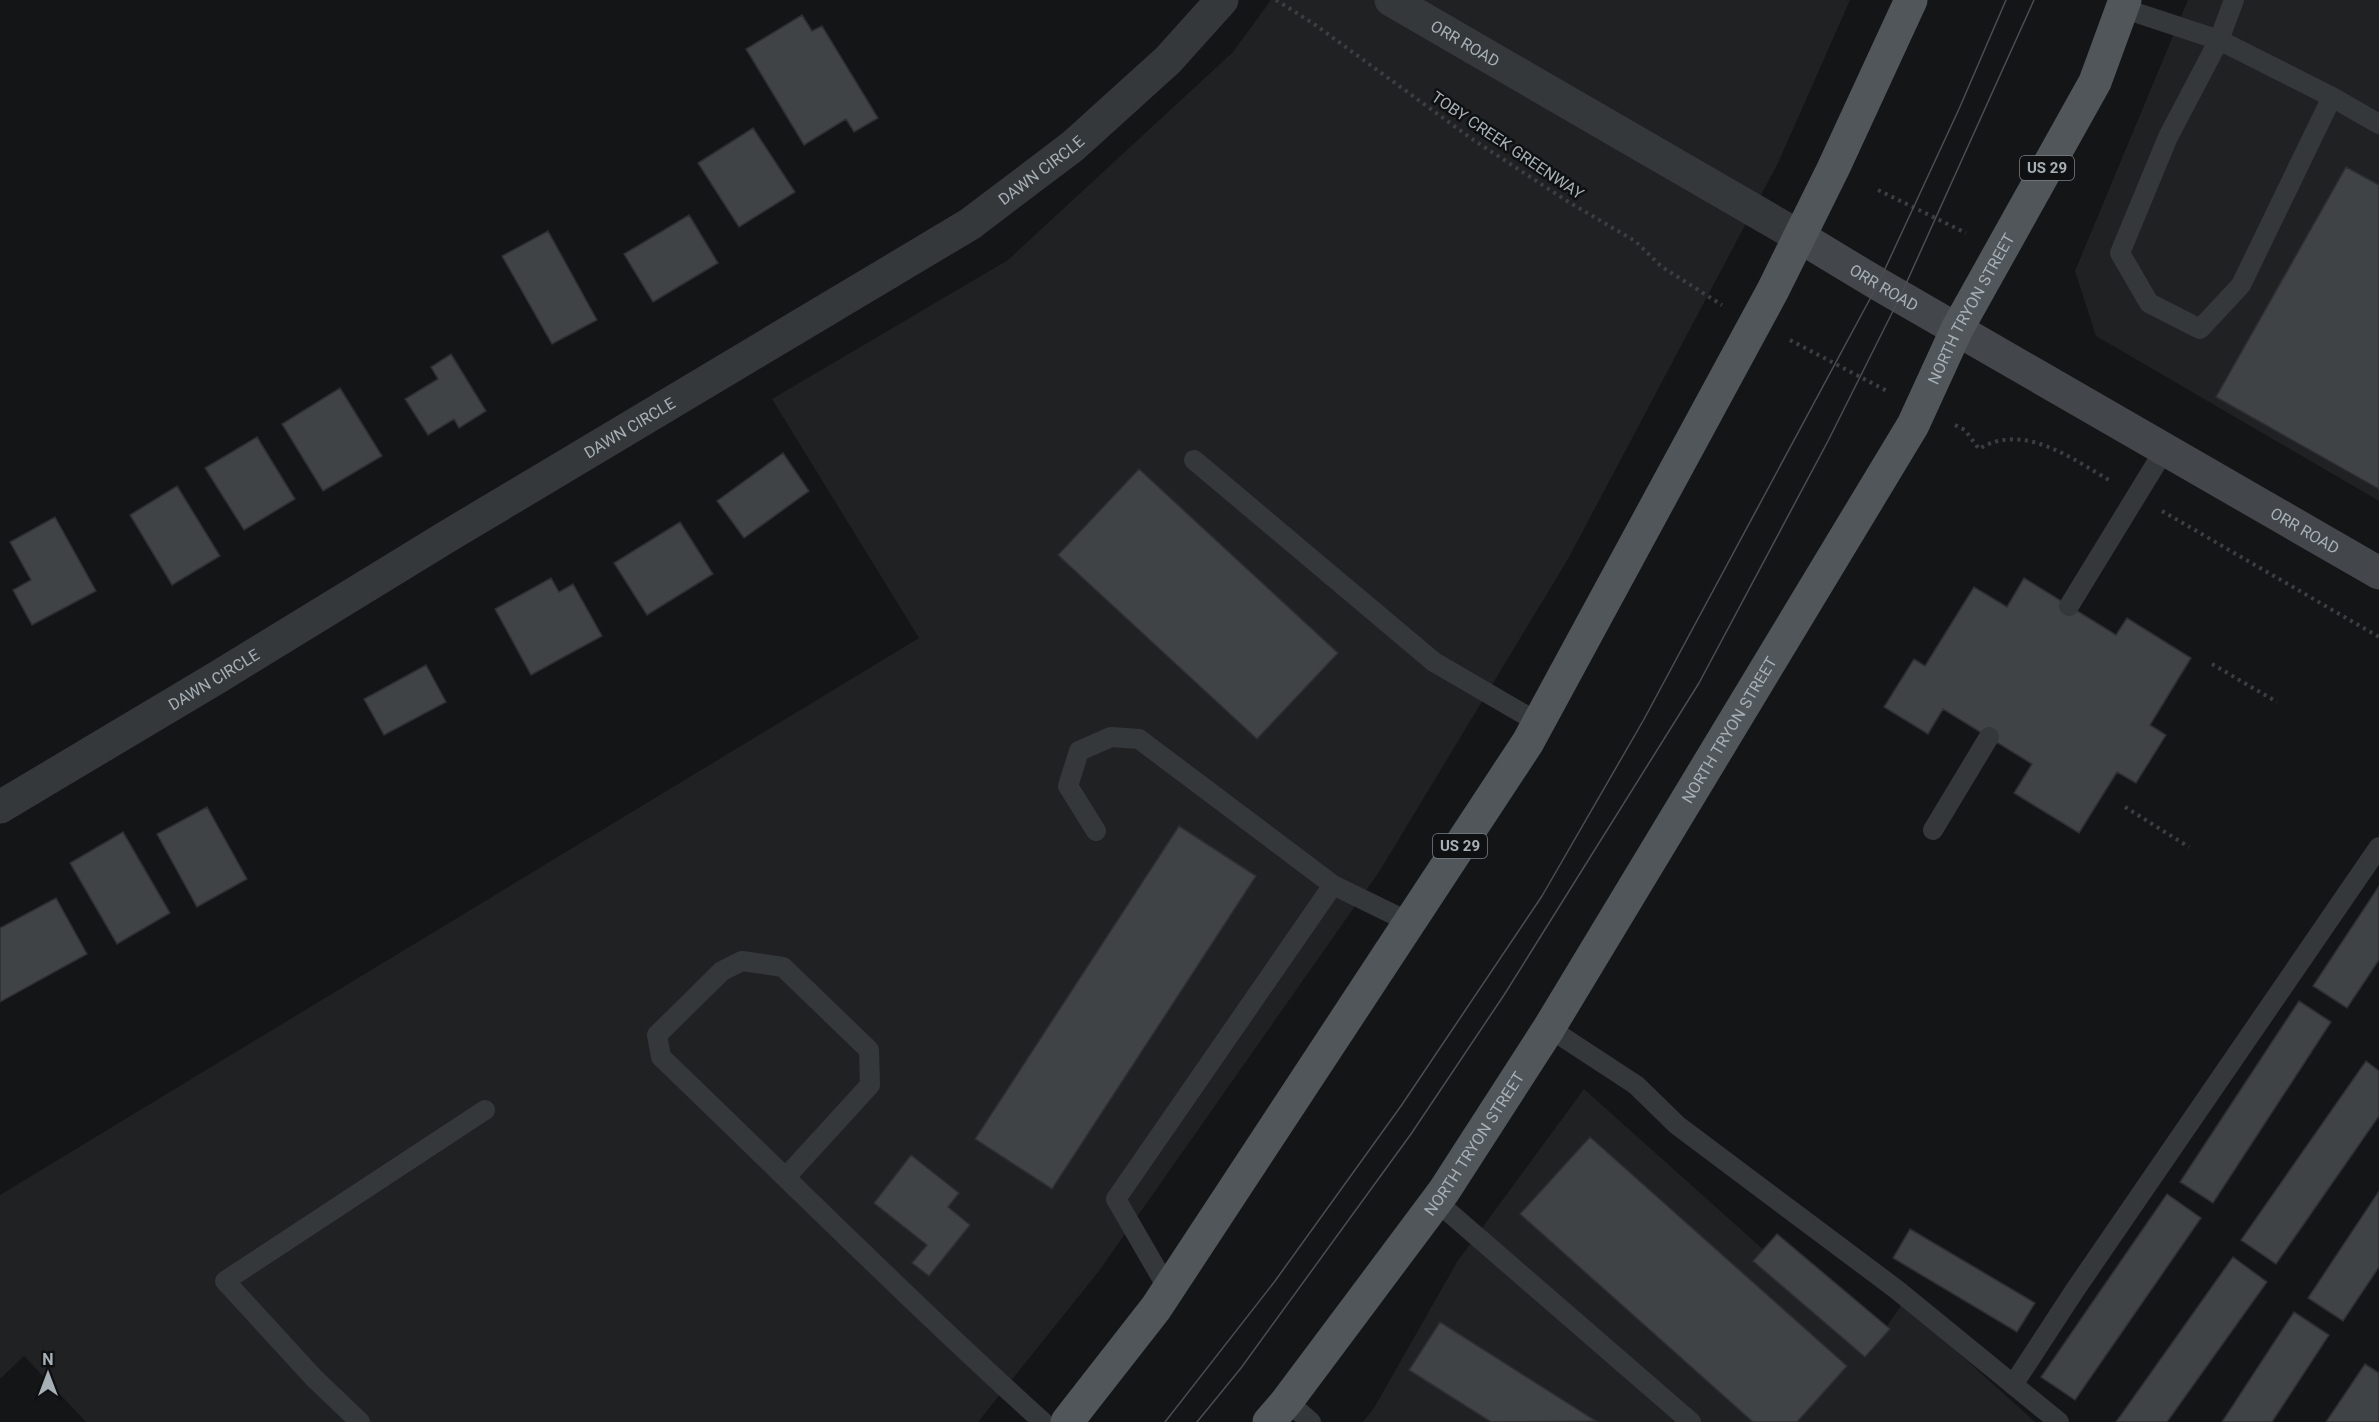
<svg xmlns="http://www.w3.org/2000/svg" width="2379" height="1422" viewBox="0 0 2379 1422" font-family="Roboto,sans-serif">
<rect width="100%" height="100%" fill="#141516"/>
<path fill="#202123" d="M1271 0H1850L1778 163 1568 559 1379 872 1099 1271 978 1422H86L24 1356 0 1379V1195L919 638 772 399 1008 260 1233 52Z
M2188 0H2379V501L2096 336 2075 271Z
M1584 1089 1872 1347 1903 1303 2035 1422H1363L1374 1408 1457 1262Z"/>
<path fill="#404346" stroke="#2e2f32" stroke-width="1.5" d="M802 15 812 31 822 26 878 118 854 132 846 119 804 145 746 49Z
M753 128 795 192 739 227 698 163Z
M2346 167 2379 185V489L2216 397Z
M689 215 718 263 653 302 624 254Z
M548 231 597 320 552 344 502 256Z
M451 354 486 411 459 428 454 419 428 435 405 399 438 379 431 367Z
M340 388 382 456 323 491 282 424Z
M257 437 295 499 244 530 205 468Z
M783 453 809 491 744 538 717 501Z
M1139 469 1338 653 1257 739 1058 555Z
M177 486 220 556 172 585 130 515Z
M55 517 96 591 32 625 13 590 31 580 10 542Z
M680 522 713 574 647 615 614 563Z
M551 578 559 592 573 584 602 636 531 675 495 609Z
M2024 578 2116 635 2127 618 2191 658 2150 725 2166 735 2136 783 2117 772 2079 833 2014 793 2032 764 1943 709 1928 734 1884 707 1914 659 1925 666 1974 587 2007 607Z
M426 665 446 702 384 735 364 699Z
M207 807 247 879 197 907 157 834Z
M1179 826 1256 876 1052 1189 975 1139Z
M123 832 170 913 117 944 70 863Z
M2379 886V960L2347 1008 2313 986Z
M56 898 87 954 0 1002V928Z
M2299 1001 2331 1022 2213 1203 2180 1182Z
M2366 1061 2379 1071V1116L2276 1264 2241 1240Z
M1590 1137 1847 1366 1797 1422H1753L1520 1214Z
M911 1155 959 1193 948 1207 970 1225 929 1276 912 1263 927 1245 874 1203Z
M2379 1191V1267L2343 1321 2308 1298Z
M2167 1194 2201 1218 2075 1400 2041 1377Z
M1910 1229 2035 1303 2017 1332 1893 1258Z
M1777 1234 1890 1329 1865 1357 1753 1261Z
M2233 1257 2267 1282 2167 1422H2116Z
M2294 1312 2329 1335 2272 1422H2222Z
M1440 1322 1596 1421 1491 1422 1409 1370Z
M2365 1364 2379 1373V1422H2326Z"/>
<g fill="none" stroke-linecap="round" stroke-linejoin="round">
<path stroke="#3b3f42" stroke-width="4" stroke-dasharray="3 4.5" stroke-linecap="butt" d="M1276 0 1314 24 1472 139 1567 201 1635 241 1662 267 1722 305
M1878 190 1966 233
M1790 340 1887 391
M1955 425 1965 430 1979 449C2023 422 2071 458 2109 480
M2162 511 2379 637
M2212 664 2277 702
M2125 807 2189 847"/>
<path stroke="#35383b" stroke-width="20" d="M2234 0 2219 40 2168 137 2120 253 2149 303 2200 329 2241 285 2332 97 2379 124
M2122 8 2219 40 2332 97
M1194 460 1434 662 1539 723
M2069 606 2165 449
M1933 830 1989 737
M1096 831 1068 786 1079 751 1111 737 1139 739 1333 885
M1549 1028 1636 1085 1677 1125 1896 1289 2059 1422
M786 1177 870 1085 869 1050 783 967 742 961 722 971 657 1035 661 1057C788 1179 913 1304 1043 1422
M1436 1201 1691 1422
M1168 1289 1116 1199 1333 885 1409 922
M2013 1385 2075 1290 2379 847
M1287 1401 1311 1422
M360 1422 314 1378 225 1281 485 1110"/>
<g stroke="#35383b" stroke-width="33">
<path id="s1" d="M1391 0 1800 237"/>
<path id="s2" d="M0 807 218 677 448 536 970 224 1073 146 1168 60 1222 0"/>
</g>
<path stroke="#43474b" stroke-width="33" id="s3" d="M1800 237 1878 284 2379 573"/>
<g stroke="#51565a" stroke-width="33">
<path d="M1067 1422 1156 1308 1528 742 1773 290 1833 169 1911 0"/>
<path id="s4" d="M1269 1422 1287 1401 1444 1191 1549 1028 1913 425 1957 329 2095 82 2125 0"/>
</g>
<path stroke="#4a4e52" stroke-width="1.5" d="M1165 1422 1275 1281 1401 1106 1542 896 1643 721 1878 284 1959 109 2006 0
M1197 1422 1241 1368 1411 1134 1504 995 1699 683 1828 441 1900 297 2034 0"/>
</g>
<g text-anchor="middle" stroke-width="5" stroke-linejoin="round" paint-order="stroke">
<g fill="#0f1011" stroke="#788085" stroke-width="1.5">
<rect x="2020" y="156" width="54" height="24" rx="4.5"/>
<rect x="1433" y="834" width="54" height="24" rx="4.5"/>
</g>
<g font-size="15" font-weight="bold" fill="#a5b0b7">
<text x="2047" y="173">US 29</text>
<text x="1460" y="851">US 29</text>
</g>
<g font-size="16" fill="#a5b0b7" stroke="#0f1011">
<text dy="6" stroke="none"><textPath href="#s1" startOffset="86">ORR ROAD</textPath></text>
<text transform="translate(1508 145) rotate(34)" y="6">TOBY CREEK GREENWAY</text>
<text dy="6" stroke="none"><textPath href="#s2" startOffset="1221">DAWN CIRCLE</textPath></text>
<text dy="6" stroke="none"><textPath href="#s3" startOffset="98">ORR ROAD</textPath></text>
<text dy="6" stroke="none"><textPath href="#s4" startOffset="1318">NORTH TRYON STREET</textPath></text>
<text dy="6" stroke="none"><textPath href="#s2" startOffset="735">DAWN CIRCLE</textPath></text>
<text dy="6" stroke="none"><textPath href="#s3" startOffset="584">ORR ROAD</textPath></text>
<text dy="6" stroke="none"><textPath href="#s2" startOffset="249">DAWN CIRCLE</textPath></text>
<text dy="6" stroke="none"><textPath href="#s4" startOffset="832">NORTH TRYON STREET</textPath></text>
<text dy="6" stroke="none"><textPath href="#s4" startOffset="346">NORTH TRYON STREET</textPath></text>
</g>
</g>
<g transform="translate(48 1374)" stroke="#0f1011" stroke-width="4.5" paint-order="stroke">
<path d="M0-4.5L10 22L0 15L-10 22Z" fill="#a5b0b7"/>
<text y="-9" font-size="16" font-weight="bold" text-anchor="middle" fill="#a5b0b7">N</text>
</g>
</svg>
